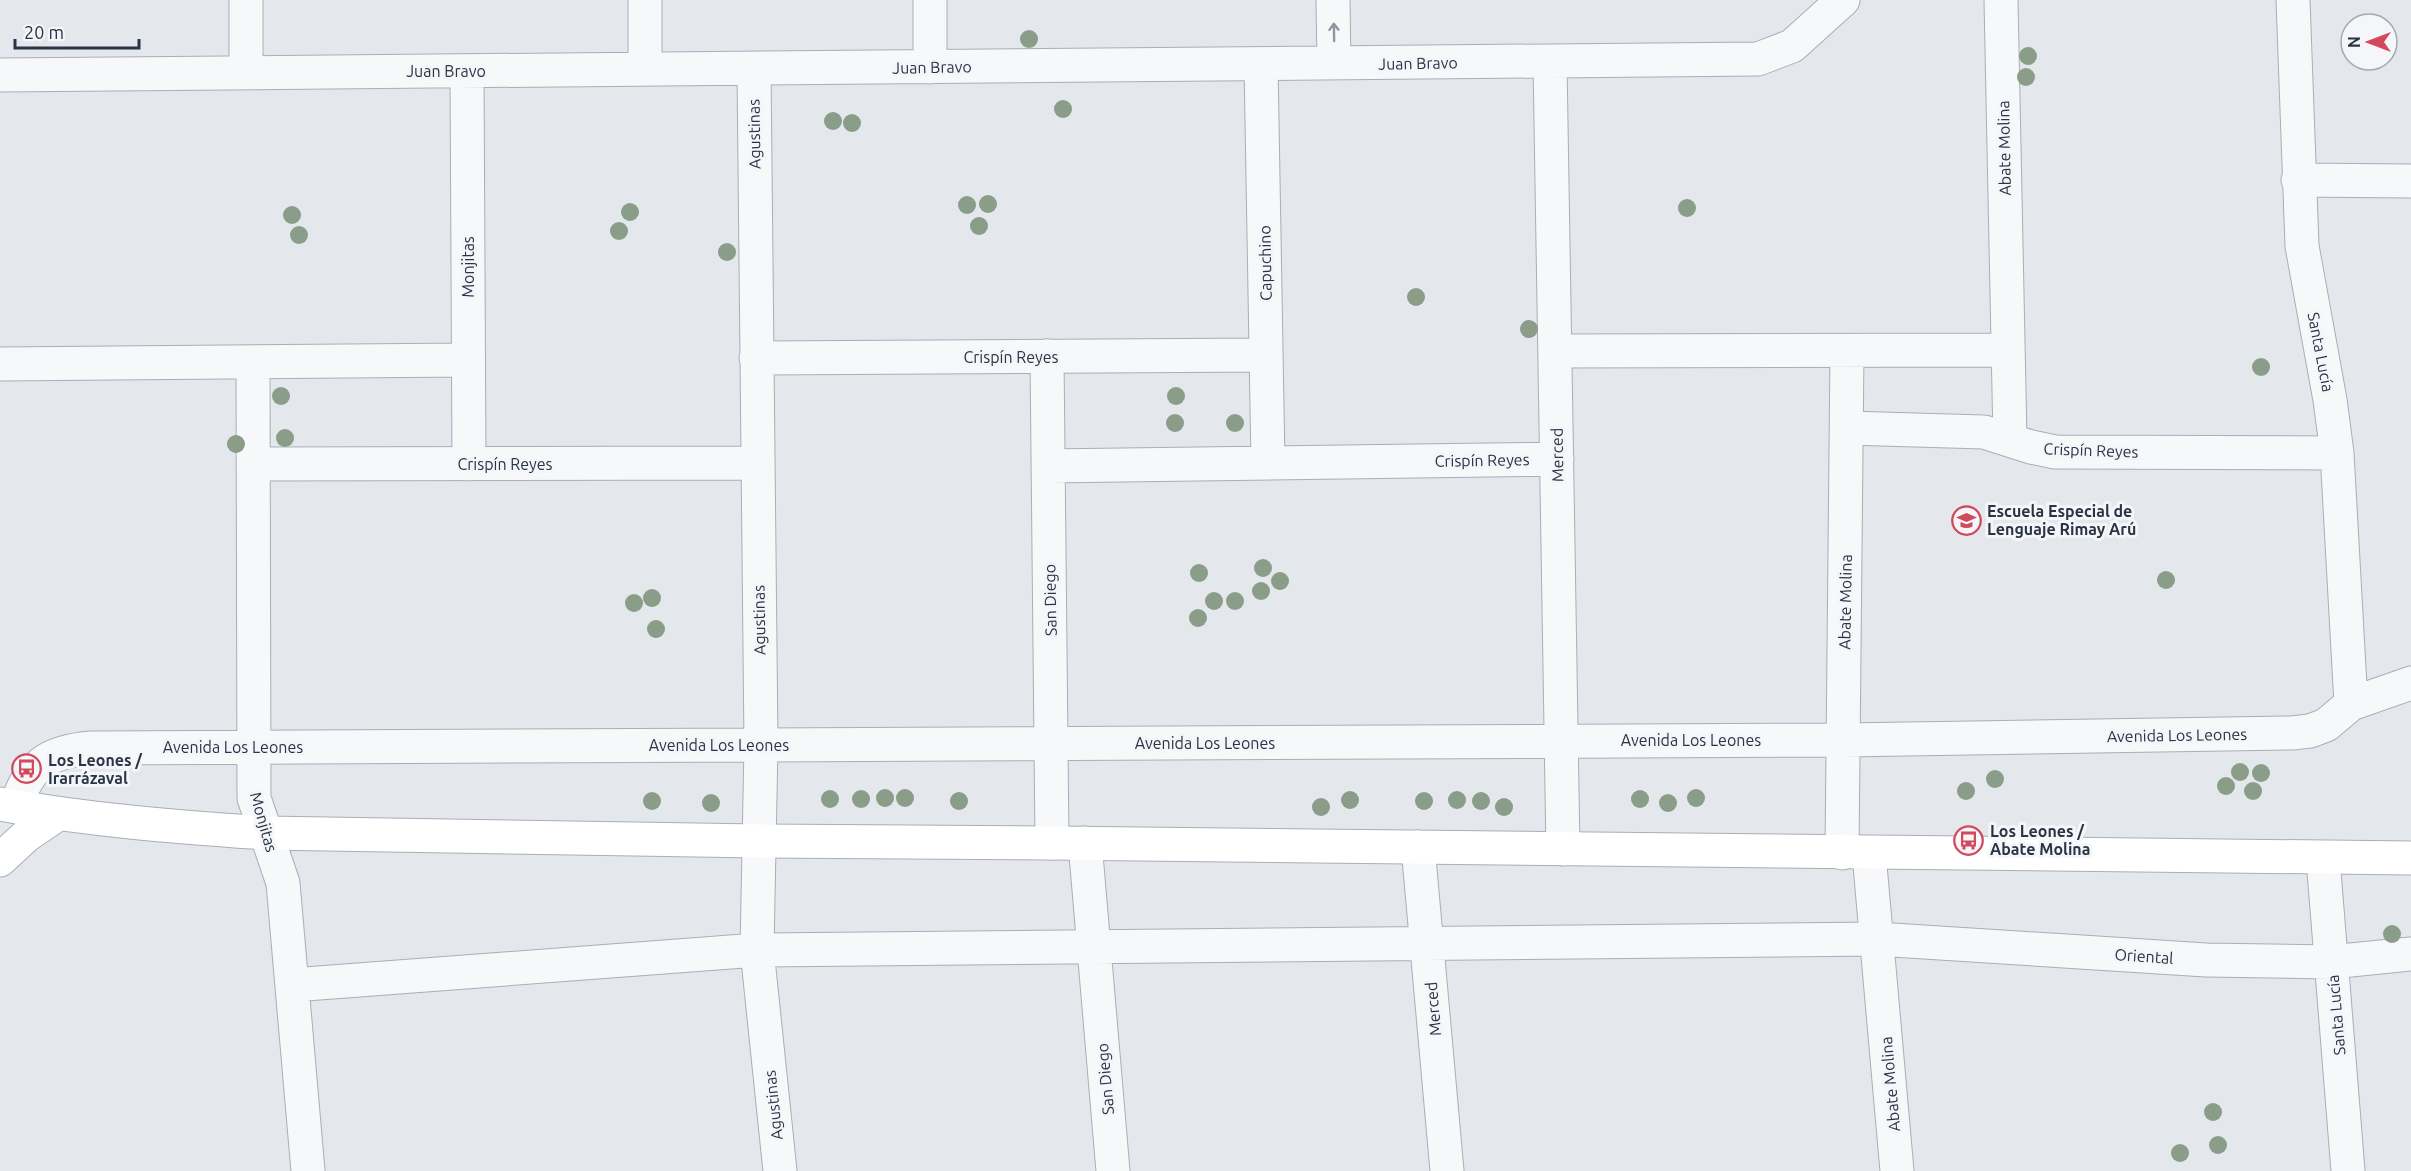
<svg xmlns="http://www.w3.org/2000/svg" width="2411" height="1171" viewBox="0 0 2411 1171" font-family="Ubuntu,sans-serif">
<rect width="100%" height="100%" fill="#e4e7ec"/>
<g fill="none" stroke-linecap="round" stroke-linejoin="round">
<defs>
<path id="street" d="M246 0V72
M645 0V69
M930 0V67
M1333 0 1334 63
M2001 0 2010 440
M2293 0 2302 246 2330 400 2337 453 2351 704
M1550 62 1563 849
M1261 64 1268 463
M754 69 761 745 757 950 780 1171
M467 71 469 464
M0 75 1758 59 1792 46 1843 0
M2298 180 2411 181
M1555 351 2008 350
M1047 356 1052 843
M756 358 1266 355
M253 362 254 798 283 883 308 1171
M0 364 468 360
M1847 428 1984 432 2031 447 2055 452 2337 453
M253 464 758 463
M1048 466 1557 459
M16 807C28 765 49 751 92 748L1844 740 2292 733 2310 731 2326 725 2351 704 2411 683
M1085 843 1113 1171
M1418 847 1447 1171
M1842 853 1847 351
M1869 854 1897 1171
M2323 859 2348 1171
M292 985 757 950 1877 939 2206 960 2331 962 2411 954"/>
<path id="secondary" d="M0 804C88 820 177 827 266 833L759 841 1052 843 2411 858
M0 860 27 835 58 814"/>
</defs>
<use href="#street" stroke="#a9aeb7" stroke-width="35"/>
<use href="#secondary" stroke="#a9aeb7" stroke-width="35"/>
<use href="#street" stroke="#f7f8fa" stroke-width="33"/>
<use href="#secondary" stroke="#fff" stroke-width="33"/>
</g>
<g fill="#899d89">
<circle cx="1029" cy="39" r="9"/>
<circle cx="2028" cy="56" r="9"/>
<circle cx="2026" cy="77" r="9"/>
<circle cx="1063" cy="109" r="9"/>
<circle cx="833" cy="121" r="9"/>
<circle cx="852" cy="123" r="9"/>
<circle cx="988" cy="204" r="9"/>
<circle cx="967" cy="205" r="9"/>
<circle cx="1687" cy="208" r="9"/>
<circle cx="630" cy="212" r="9"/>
<circle cx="292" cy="215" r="9"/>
<circle cx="979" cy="226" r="9"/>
<circle cx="619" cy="231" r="9"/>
<circle cx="299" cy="235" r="9"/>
<circle cx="727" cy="252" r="9"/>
<circle cx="1416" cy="297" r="9"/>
<circle cx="1529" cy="329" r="9"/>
<circle cx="2261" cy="367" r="9"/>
<circle cx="281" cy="396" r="9"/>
<circle cx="1176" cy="396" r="9"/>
<circle cx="1175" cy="423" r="9"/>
<circle cx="1235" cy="423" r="9"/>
<circle cx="285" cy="438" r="9"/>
<circle cx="236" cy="444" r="9"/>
<circle cx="1263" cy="568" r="9"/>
<circle cx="1199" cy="573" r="9"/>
<circle cx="2166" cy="580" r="9"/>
<circle cx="1280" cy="581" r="9"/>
<circle cx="1261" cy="591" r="9"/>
<circle cx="652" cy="598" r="9"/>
<circle cx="1214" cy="601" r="9"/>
<circle cx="1235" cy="601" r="9"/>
<circle cx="634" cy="603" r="9"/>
<circle cx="1198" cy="618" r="9"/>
<circle cx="656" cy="629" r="9"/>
<circle cx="2240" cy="772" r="9"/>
<circle cx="2261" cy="773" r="9"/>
<circle cx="1995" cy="779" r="9"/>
<circle cx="2226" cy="786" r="9"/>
<circle cx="1966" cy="791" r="9"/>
<circle cx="2253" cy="791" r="9"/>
<circle cx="885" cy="798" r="9"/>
<circle cx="905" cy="798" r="9"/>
<circle cx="1696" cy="798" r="9"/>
<circle cx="830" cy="799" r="9"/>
<circle cx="861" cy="799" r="9"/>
<circle cx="1640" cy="799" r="9"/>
<circle cx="1350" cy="800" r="9"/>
<circle cx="1457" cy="800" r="9"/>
<circle cx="652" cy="801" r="9"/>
<circle cx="959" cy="801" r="9"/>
<circle cx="1424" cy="801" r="9"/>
<circle cx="1481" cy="801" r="9"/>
<circle cx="711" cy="803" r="9"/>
<circle cx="1668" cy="803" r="9"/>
<circle cx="1321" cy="807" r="9"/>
<circle cx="1504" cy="807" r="9"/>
<circle cx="2392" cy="934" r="9"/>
<circle cx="2213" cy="1112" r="9"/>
<circle cx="2218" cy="1145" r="9"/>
<circle cx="2180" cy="1153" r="9"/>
</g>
<defs><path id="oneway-shaft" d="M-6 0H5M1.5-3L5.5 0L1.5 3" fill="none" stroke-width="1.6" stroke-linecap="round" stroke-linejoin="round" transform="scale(1.5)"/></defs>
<use stroke="#9196a0" href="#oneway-shaft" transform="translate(1334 32) rotate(-91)"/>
<defs>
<symbol id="school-ring" viewBox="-11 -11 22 22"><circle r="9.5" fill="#f4f6f9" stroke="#d1495b" stroke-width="1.5"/><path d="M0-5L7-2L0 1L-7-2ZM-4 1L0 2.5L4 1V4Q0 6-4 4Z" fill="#d1495b"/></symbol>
<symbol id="bus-ring" viewBox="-11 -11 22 22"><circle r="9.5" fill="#f4f6f9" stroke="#d1495b" stroke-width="1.5"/><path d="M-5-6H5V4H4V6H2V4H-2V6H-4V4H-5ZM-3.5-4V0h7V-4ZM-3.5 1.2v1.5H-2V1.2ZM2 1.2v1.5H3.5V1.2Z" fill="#d1495b"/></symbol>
</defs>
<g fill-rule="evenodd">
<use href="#school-ring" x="1950" y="504" width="33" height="33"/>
<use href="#bus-ring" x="10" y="752" width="33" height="33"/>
<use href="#bus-ring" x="1952" y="824" width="33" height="33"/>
</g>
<g text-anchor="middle" stroke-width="6" stroke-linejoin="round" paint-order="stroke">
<g font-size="16" fill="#2b3445" stroke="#f4f6f9">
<text transform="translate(1418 63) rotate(-1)" y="6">Juan Bravo</text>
<text transform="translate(932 67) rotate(-1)" y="6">Juan Bravo</text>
<text x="446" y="77">Juan Bravo</text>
<text transform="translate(754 134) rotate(-91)" y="6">Agustinas</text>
<text transform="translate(2004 148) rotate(-91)" y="6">Abate Molina</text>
<text transform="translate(1265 263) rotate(-91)" y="6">Capuchino</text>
<text transform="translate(468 267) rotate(-90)" y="6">Monjitas</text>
<text transform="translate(2321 352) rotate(79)" y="6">Santa Lucía</text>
<text x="1011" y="363">Crispín Reyes</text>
<text transform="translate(2091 450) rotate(2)" y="6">Crispín Reyes</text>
<text transform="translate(1557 455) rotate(-91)" y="6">Merced</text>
<text transform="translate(1482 460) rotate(-1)" y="6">Crispín Reyes</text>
<text x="505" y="470">Crispín Reyes</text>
<text transform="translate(1050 600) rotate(-91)" y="6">San Diego</text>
<text transform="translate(1845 602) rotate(-89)" y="6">Abate Molina</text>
<text transform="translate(759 620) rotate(-91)" y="6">Agustinas</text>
<text transform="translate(2177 735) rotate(-1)" y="6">Avenida Los Leones</text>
<text x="1691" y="746">Avenida Los Leones</text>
<text x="1205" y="749">Avenida Los Leones</text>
<text x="719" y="751">Avenida Los Leones</text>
<text x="233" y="753">Avenida Los Leones</text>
<text transform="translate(264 822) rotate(74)" y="6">Monjitas</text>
<text transform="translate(2144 956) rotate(4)" y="6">Oriental</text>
<text transform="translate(1433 1009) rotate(-95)" y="6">Merced</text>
<text transform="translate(2336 1015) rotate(-95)" y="6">Santa Lucía</text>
<text transform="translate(1105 1079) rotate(-95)" y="6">San Diego</text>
<text transform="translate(1890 1084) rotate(-95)" y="6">Abate Molina</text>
<text transform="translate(773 1105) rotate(-96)" y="6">Agustinas</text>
</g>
<g font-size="16" font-weight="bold" fill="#2b3445" stroke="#f4f6f9" text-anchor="start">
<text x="1987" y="517">Escuela Especial de<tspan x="1987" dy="18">Lenguaje Rimay Arú</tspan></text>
<text x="48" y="766">Los Leones /<tspan x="48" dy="18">Irarrázaval</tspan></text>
<text x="1990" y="837">Los Leones /<tspan x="1990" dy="18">Abate Molina</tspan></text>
</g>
</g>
<g transform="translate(2369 42) rotate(270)"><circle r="28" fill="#f4f6f9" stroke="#a4a8b1" stroke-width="1.5"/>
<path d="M0-4.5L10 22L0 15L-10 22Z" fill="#d1495b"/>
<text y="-9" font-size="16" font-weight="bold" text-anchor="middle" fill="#2b3445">N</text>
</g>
<path d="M15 39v9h124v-9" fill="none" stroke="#2b3445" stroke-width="3"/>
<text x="24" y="39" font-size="18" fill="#2b3445" stroke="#f4f6f9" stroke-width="4.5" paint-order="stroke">20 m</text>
</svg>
